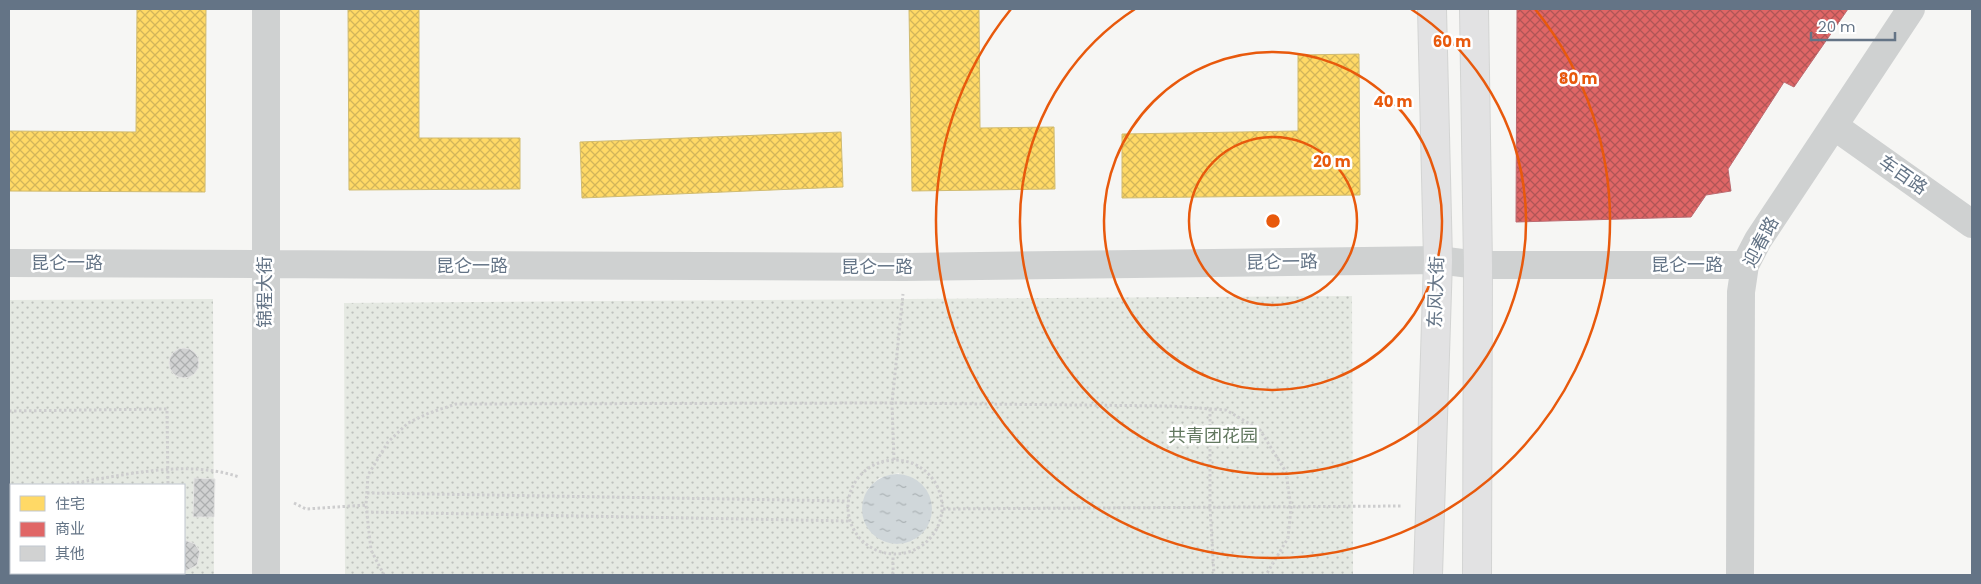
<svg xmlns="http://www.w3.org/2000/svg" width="1981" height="584" viewBox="0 0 1981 584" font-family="Poppins,'Noto Sans SC',sans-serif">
<defs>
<pattern id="park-dots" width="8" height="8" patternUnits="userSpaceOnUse" patternTransform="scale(1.25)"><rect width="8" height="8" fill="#e5e9e2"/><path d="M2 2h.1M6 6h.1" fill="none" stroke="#bdc1bd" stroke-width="1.8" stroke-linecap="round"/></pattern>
<pattern id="water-ripples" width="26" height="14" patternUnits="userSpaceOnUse" patternTransform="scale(1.25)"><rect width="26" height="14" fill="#d0d7da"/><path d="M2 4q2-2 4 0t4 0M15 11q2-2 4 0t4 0" fill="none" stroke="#acb3b6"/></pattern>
<pattern id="homes-cross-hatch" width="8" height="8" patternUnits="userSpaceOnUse" patternTransform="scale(1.25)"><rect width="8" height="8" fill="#ffd966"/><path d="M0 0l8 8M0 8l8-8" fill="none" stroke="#d2b55a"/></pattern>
<pattern id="shops-cross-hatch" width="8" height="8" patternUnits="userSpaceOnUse" patternTransform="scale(1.25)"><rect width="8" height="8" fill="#e06666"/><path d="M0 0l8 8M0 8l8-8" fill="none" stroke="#b05556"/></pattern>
<pattern id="building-cross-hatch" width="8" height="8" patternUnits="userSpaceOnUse" patternTransform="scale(1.25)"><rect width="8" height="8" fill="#d1d2d2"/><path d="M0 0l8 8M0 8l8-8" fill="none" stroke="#adafb0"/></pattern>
</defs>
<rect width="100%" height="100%" fill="#f6f6f4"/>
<path fill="url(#park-dots)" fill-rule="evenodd" d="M1352 296 1353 575H345L344 303ZM899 473 914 540 898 544 882 541 867 490 879 478Z
M213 299 214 575H9V300ZM11 485H184V573H11Z"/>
<path fill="url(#water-ripples)" d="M862 509a35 35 0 1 1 70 0a35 35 0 1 1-70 0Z"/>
<path fill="url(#homes-cross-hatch)" stroke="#d0bb70" d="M137 9H206L205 192 9 191V131L136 132Z
M348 9H419V138H520V189L349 190Z
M909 9H979L980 128 1054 127 1055 189 912 191Z
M1359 54 1360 195 1122 198V134L1298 131V55Z
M841 132 843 187 582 198 580 142Z"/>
<path fill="url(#shops-cross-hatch)" stroke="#bb6a70" d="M1517 9H1848L1794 87 1784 82 1728 169 1731 191 1706 195 1691 217 1516 222Z"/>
<path fill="url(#building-cross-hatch)" stroke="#e5e5e4" d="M169 363a15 15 0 1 1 30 0a15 15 0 1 1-30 0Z
M194 478 215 479 214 517H193Z
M185 540 195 544 200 552 197 565 186 571 184 570Z"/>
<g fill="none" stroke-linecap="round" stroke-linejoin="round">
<defs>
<path id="primary" d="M1474 9 1478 265 1477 575
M1428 575 1438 260 1432 9"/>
</defs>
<use href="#primary" stroke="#d3d4d3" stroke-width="30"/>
<path stroke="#cdcdce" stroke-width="3" stroke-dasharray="2.5 2.5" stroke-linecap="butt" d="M1210 409V508L1214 575
M9 411 167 409 168 485
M894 460 892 403 903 294
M848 507a47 47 0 1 1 94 0a47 47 0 1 1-94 0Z
M62 485C118 477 184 458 239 477
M9 493H11
M367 493 848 501
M294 503 306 509 366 505
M943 509 1402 506
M366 512 850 521
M9 519H11
M168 575V573
M384 575 371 550 366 505 368 475 388 442 408 423 429 413 456 404 892 403 1170 406 1226 410 1260 430 1286 472 1291 508 1288 538 1266 575
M893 575V555"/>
<path stroke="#cfd1d1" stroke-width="28" d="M1834 126 1972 224
M9 263 905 267 1438 260 1478 265H1745
M266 575V9
M1740 575 1741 292 1745 265 1758 240 1911 9"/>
<use href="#primary" stroke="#e2e2e3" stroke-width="28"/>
</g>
<g fill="none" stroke="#e8590c" stroke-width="2.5">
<circle cx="1273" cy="221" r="84"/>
<circle cx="1273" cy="221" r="169"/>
<path d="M1411 9A253 253 0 1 1 1135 9"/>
<path d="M1535 9A337 337 0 1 1 1011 9"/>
</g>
<g text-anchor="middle" stroke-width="5" stroke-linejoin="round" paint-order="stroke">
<g font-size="18" fill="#647486" stroke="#fff">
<text transform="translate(1903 175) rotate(35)" y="6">车百路</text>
<text transform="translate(1761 242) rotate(-62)" y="6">迎春路</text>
<text transform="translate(1282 262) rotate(-1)" y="6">昆仑一路</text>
<text x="67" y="269">昆仑一路</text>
<text x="1687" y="271">昆仑一路</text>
<text x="472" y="272">昆仑一路</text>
<text x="877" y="273">昆仑一路</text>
<text transform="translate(265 292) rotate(-90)" y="6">锦程大街</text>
<text transform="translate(1436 292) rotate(-88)" y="6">东风大街</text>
</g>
<g font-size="18" fill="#62785f" stroke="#fff">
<text x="1213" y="442">共青团花园</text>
</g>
</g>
<circle cx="1273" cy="221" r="8" fill="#e8590c" stroke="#fff" stroke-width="2.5"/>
<g font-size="15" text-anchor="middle" font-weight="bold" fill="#e8590c" stroke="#fff" stroke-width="5" stroke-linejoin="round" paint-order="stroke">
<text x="1452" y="47">60 m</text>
<text x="1578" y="84">80 m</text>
<text x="1393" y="107">40 m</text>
<text x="1332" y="167">20 m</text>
</g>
<rect width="1981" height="584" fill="none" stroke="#647486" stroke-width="20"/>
<rect x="10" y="484" width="175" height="90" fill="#ffffff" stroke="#c1c7cf"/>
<rect x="20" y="496" width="25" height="15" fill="#ffd966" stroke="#c1c7cf"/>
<text x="55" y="509" font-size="15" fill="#647486">住宅</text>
<rect x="20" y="522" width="25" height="15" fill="#e06666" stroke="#c1c7cf"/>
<text x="55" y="534" font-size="15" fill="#647486">商业</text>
<rect x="20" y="546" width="25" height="15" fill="#d1d2d2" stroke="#c1c7cf"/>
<text x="55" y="559" font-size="15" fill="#647486">其他</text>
<path d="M1811 32v8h84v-8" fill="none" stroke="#647486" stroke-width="2.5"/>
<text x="1818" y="32" font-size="15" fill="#647486" stroke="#ffffff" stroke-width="4" paint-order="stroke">20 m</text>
</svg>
